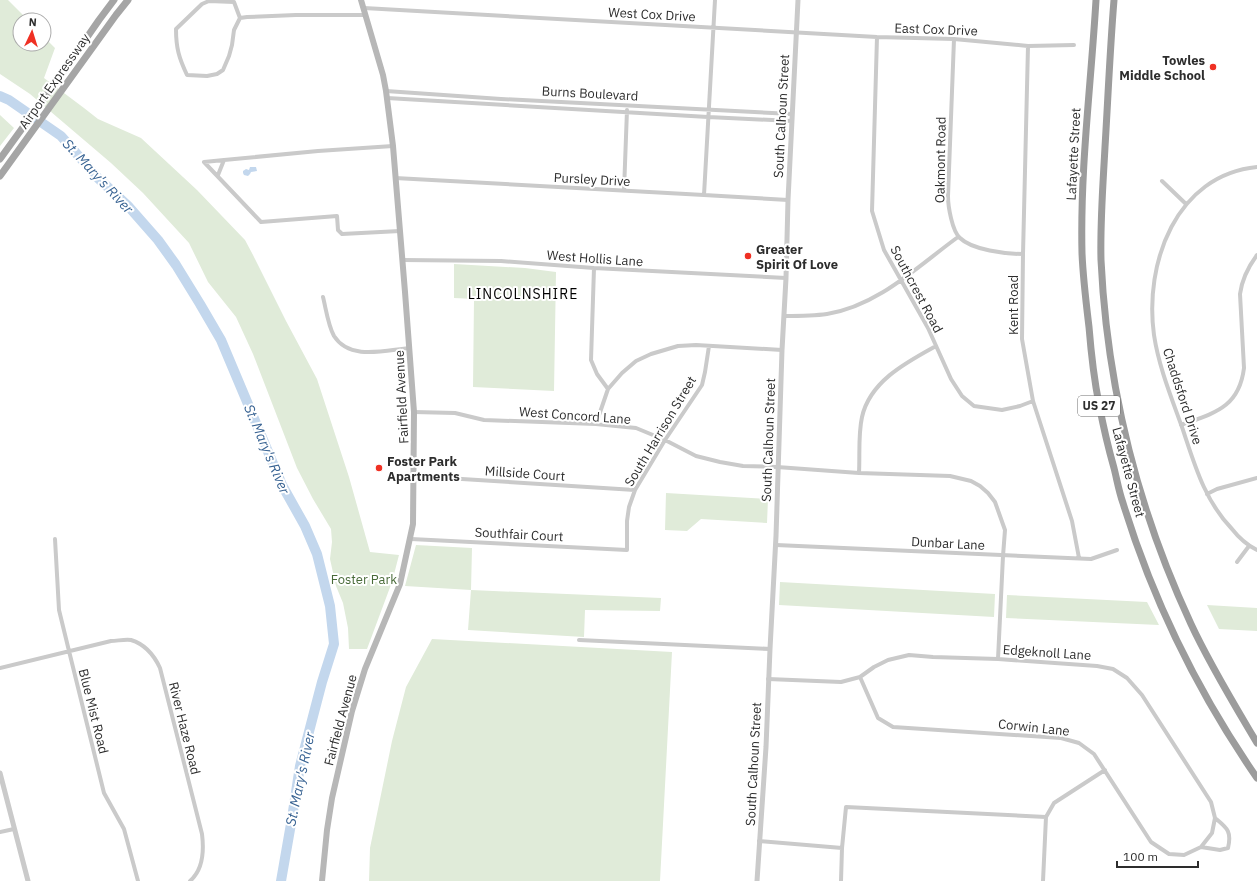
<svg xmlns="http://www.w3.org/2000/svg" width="1257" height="881" viewBox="0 0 1257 881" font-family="'IBM Plex Sans',sans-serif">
<rect width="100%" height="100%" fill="#fff"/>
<path fill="#e0ebd9" d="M0 0H8L28 20H20V44H44V37L55 48 44 78 84 108 98 119 141 138 197 190 245 240 253 255 286 321 317 379 349 477 370 552 399 555 392 582 367 649H349L348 628 343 603 336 586 330 559 332 542 331 529 313 499 297 468 253 354 236 317 208 282 189 243 143 193 111 163 30 94 0 74Z
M0 115 14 128 0 146Z
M454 264 525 268 556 272 554 391 473 387 474 299 454 298Z
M666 493 768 499 767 523 701 519 687 531 665 530Z
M416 545 472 548 471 590 661 598 660 611 585 610 584 637 468 630 471 590 405 586Z
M780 582 995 594 994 617 779 605Z
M1007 595 1147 602 1159 625 1006 618Z
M1207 605 1257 608V631L1219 629Z
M432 639 672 652 660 881H369L370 848 392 741 406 687Z"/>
<path fill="#c3d7ed" d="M250 167H256L257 171 251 172 250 174 248 176 244 175 243 173V171L246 169 249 170Z"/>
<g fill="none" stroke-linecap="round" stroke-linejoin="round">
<path stroke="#c3d7ed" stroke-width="10" d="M0 96 9 100 61 136 98 178 129 207 158 240 176 265 200 304 221 340 282 485 305 526 317 554 330 606 334 644 322 682 300 766 292 818 281 881"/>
<path stroke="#cacaca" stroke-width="4" d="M364 8 877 37 954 39 1028 46 1074 45
M240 18 234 2 209 1 202 4 176 29C176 48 179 58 187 75L207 76 217 74 223 70 229 56 232 45 234 30 240 18 247 17 296 15H366
M877 37 872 211 884 250 928 328 951 379 962 396 974 406 1002 410 1020 406 1033 401
M954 39 948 196C948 206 952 231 960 238 972 250 1006 254 1023 254
M1028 46 1023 254 1022 339 1033 401 1072 521 1079 558
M386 91 501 99 792 114
M387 98 708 117 792 121
M204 162 261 222 337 216 338 230 342 234 400 231
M204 162 224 160
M1257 167C1176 175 1144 263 1154 335 1159 368 1172 399 1183 430 1195 466 1205 501 1232 529 1239 538 1247 545 1257 550
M218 175 224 160 318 151 393 146
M395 178 704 195 788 200
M1162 181 1186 204
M624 191 627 110
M704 195 715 0
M403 260 501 261 594 268 786 278
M594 268 591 360 597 374 608 389
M323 297C326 309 328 325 334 336 350 361 385 350 410 348
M784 316C798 316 813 316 827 314 878 306 918 266 958 237
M414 412 455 413 484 420 596 424 636 428 665 440 696 456 720 462 743 466 777 467 859 473 950 476 971 481 980 486 988 493 995 502 1005 530 1003 556 998 659
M596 424 608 389 622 373 636 361 651 354 678 346 696 345 782 350
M1181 425C1214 413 1239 408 1244 368L1240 294C1242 279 1248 267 1257 255
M859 473C860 455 858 435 862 417 870 381 907 362 936 346
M414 476 635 490
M1207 494 1217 489 1257 478
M55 539 59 610 69 651 104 793 124 829 138 881
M411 539 627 550V521L629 507 635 490 665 440 702 385 705 372 709 346
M776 545 1091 559 1117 550
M1237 562 1249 546
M579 640 770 649
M0 668 111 641C117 641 125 639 131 640 144 644 154 655 160 668L202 834C204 850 203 870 190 881
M768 679 841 682 860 677 874 667 888 660 909 655 933 657 998 659 1097 666 1113 669 1127 678 1142 695 1211 802 1215 818 1212 833 1201 847 1184 855 1169 854 1151 842 1094 754 1079 743 1061 738 893 727 878 718 860 677
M0 832 14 829
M759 841 842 848
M1201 847 1220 850 1228 848C1232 831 1227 828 1215 818
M841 881 842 848 846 807 1046 817
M1043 881 1046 817 1054 803 1105 770"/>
<path stroke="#cacaca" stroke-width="5" d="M0 773 28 881
M757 881 766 747 770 649 776 536 782 350 786 278 788 200 798 0"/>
<path stroke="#b7b7b7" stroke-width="6" d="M322 881 327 830 332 798 352 711 365 669 400 584 413 524 414 412 405 292 393 146 386 91 383 75 361 0"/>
<path stroke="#a5a5a5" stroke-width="7" d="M0 159 58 79 99 20 114 0
M0 176 116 15 128 0"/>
<path stroke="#9c9c9c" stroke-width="7" d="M1096 0C1091 85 1080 168 1082 253 1083 278 1086 302 1089 327 1091 352 1094 379 1099 404 1103 425 1108 447 1114 468 1117 480 1119 492 1123 503 1153 601 1199 694 1257 778
M1114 0C1110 49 1108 98 1105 147 1103 185 1100 223 1101 260 1107 386 1138 510 1191 624 1210 665 1234 704 1257 743"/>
</g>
<g fill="#ef3023" stroke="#fff" stroke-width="1.5">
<circle cx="1213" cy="67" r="4"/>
<circle cx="748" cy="256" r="4"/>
<circle cx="379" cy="468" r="4"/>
</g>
<g text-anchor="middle" stroke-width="4" stroke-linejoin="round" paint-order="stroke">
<rect fill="#fff" stroke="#6c6c6c" stroke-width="1" x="1078" y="396" width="42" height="20" rx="3"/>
<g font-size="12" font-weight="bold" fill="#2d2d2d">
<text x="1099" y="410">US 27</text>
</g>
<g font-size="13" fill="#2d2d2d" stroke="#fff">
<text transform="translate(652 14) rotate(3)" y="5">West Cox Drive</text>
<text transform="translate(936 29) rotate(2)" y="5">East Cox Drive</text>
<text transform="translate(54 81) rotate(-55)" y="5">Airport Expressway</text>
<text transform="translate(590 93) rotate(3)" y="5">Burns Boulevard</text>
<text transform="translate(781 116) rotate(-87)" y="5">South Calhoun Street</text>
<text transform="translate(1073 154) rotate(-87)" y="5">Lafayette Street</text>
<text transform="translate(940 160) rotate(-89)" y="5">Oakmont Road</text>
<text transform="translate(592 179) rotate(3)" y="5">Pursley Drive</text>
<text transform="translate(595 258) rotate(4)" y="5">West Hollis Lane</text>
<text transform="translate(917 289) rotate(62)" y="5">Southcrest Road</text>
<text transform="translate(1013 305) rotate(-90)" y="5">Kent Road</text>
<text transform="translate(1183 396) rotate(72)" y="5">Chaddsford Drive</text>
<text transform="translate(401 397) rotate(-93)" y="5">Fairfield Avenue</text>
<text transform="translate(575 415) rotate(4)" y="5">West Concord Lane</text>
<text transform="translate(660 431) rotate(-59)" y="5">South Harrison Street</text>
<text transform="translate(768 440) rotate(-88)" y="5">South Calhoun Street</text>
<text transform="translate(1129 472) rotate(75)" y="5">Lafayette Street</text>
<text transform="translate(525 473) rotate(4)" y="5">Millside Court</text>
<text transform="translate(519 534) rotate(3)" y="5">Southfair Court</text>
<text transform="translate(948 543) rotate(3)" y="5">Dunbar Lane</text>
<text transform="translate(1047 652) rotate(4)" y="5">Edgeknoll Lane</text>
<text transform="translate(94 711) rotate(76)" y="5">Blue Mist Road</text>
<text transform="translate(340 720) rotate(-75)" y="5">Fairfield Avenue</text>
<text transform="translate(1034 727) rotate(6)" y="5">Corwin Lane</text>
<text transform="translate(185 728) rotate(76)" y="5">River Haze Road</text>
<text transform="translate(753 764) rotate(-87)" y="5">South Calhoun Street</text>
</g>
<g font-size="13" font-weight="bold" fill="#2d2d2d" stroke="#fff" text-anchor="start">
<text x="1205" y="65" text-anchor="end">Towles<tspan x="1205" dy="15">Middle School</tspan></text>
<text x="756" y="254">Greater<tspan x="756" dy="15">Spirit Of Love</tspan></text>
<text x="387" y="466">Foster Park<tspan x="387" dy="15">Apartments</tspan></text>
</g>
<g font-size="13" fill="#486a38" stroke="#fff">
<text x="364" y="584">Foster Park</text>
</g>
<g font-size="14" font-style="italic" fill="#376292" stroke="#fff">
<text transform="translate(98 176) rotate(47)" y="5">St. Mary's River</text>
<text transform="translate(267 449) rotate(67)" y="5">St. Mary's River</text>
<text transform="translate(300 779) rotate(-78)" y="5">St. Mary's River</text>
</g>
<g font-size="14" letter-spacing="1" fill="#000" stroke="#fff">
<text x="523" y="299">LINCOLNSHIRE</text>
</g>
</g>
<g transform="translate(32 32) rotate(4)"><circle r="19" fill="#ffffff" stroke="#ababab"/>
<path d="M0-3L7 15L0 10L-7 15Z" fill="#ef3023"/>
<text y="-6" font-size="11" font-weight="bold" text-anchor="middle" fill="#2d2d2d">N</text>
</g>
<path d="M1117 861v6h81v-6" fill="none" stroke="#2d2d2d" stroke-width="2"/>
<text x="1123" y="861" font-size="12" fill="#2d2d2d" stroke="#ffffff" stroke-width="3" paint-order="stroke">100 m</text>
</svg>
